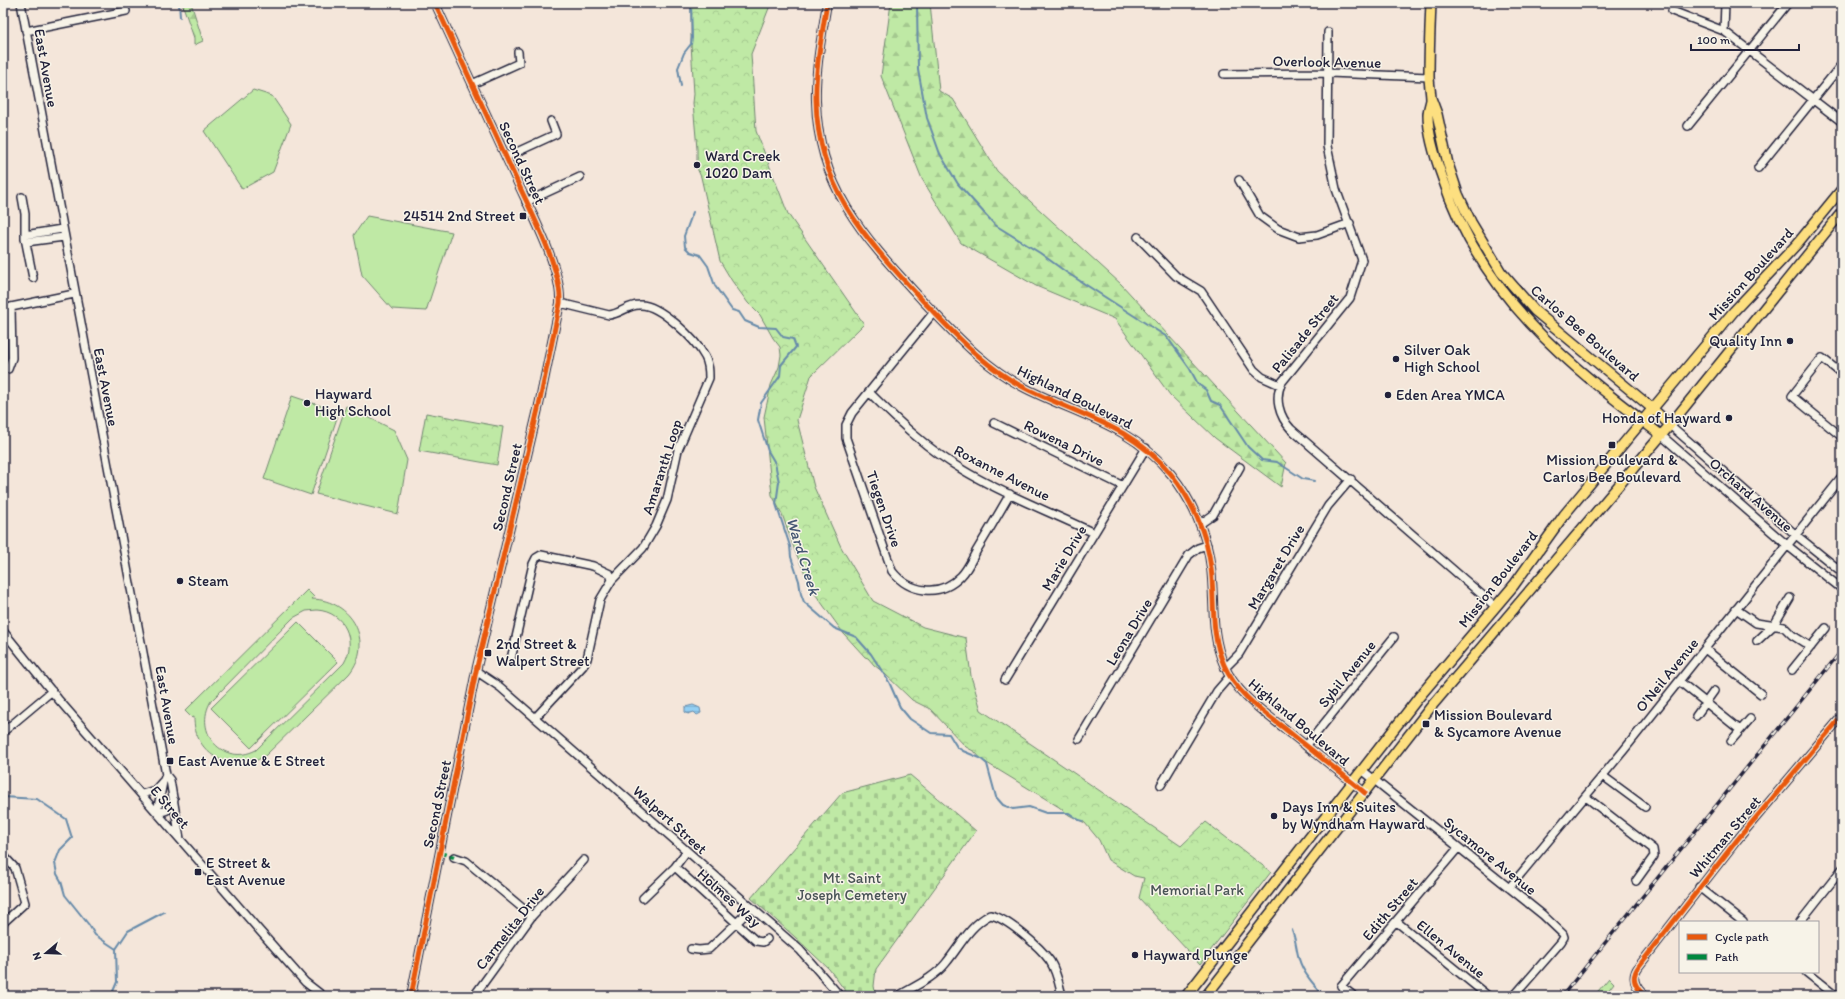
<svg xmlns="http://www.w3.org/2000/svg" width="1845" height="999" viewBox="0 0 1845 999" font-family="Itim,sans-serif">
<defs>
<pattern id="forest-firs" width="22" height="20" patternUnits="userSpaceOnUse"><rect width="22" height="20" fill="#bfe9a5"/><path d="M5 1l3.5 6h-7zM16 11l3.5 6h-7z" fill="#a4c88f"/></pattern>
<pattern id="cemetery-stones" width="16" height="16" patternUnits="userSpaceOnUse"><rect width="16" height="16" fill="#bfe9a5"/><path d="M2 7V4a2 2 0 0 1 4 0v3zM10 15v-3a2 2 0 0 1 4 0v3z" fill="#a4c88f"/></pattern>
<pattern id="park-crowns" width="20" height="18" patternUnits="userSpaceOnUse"><rect width="20" height="18" fill="#bfe9a5"/><path d="M2 6a3 3 0 1 1 6 0M12 15a3 3 0 1 1 6 0" fill="none" stroke="#a4c88f"/></pattern>
<pattern id="water-rules" width="6" height="5" patternUnits="userSpaceOnUse"><rect width="6" height="5" fill="#93cff3"/><path d="M0 2.5h6" fill="none" stroke="#7eb1d1"/></pattern>
</defs>
<rect width="100%" height="100%" fill="#f4e6da"/>
<filter id="ink" filterUnits="userSpaceOnUse"><feTurbulence type="fractalNoise" baseFrequency=".025" numOctaves="2"/><feDisplacementMap in="SourceGraphic" scale="8" xChannelSelector="R" yChannelSelector="G"/><feConvolveMatrix kernelMatrix="1 2 1 2 8 2 1 2 1" color-interpolation-filters="sRGB"/></filter>
<g filter="url(#ink)">
<path fill="#bfe9a5" stroke="#708670" fill-rule="evenodd" d="M253 90 272 96 291 124 273 172 242 189 204 131Z
M367 216 452 232 426 311 392 309 362 275 354 235Z
M292 396 339 412 311 495 264 479Z
M346 406 394 430 407 460 398 514 316 494Z
M307 590 314 597 312 599C352 600 375 642 349 674L266 755C235 777 193 755 194 717L192 718 185 711ZM317 610C345 612 357 641 344 663L256 750C223 767 193 732 211 701L293 618 306 611Z
M298 622 338 662 251 748 211 708Z
M1609 978 1614 983 1604 996H1594Z"/>
<path fill="url(#forest-firs)" stroke="#708670" d="M182 3H191L203 41 194 45V38Z
M891 3H930L939 91 953 99 997 171 1121 284 1286 463 1281 487 1215 438 1170 395 1115 319 1036 286 961 243 922 179 881 76Z"/>
<path fill="url(#cemetery-stones)" stroke="#708670" d="M910 775 976 831 876 969 874 986 876 996H849L829 969 795 937 751 898 842 793Z"/>
<path fill="url(#park-crowns)" stroke="#708670" d="M691 3H771L751 54 756 131 788 214 864 324 811 376 797 420 814 487 841 547 873 601 923 627 966 638 971 676 981 710 1181 846 1206 822 1271 872 1200 964 1139 898 1144 878 1134 876 1108 860 1099 840 1085 823 1069 815 1059 807 982 760 975 752 966 747 930 709 912 700 883 672 874 665 868 658 865 657 844 634 813 591 795 551 782 514 772 495 764 417 771 385 779 367 781 355 780 347 773 338 760 315 748 303 732 281 720 261 701 177 697 168V149L693 103 694 94 691 44Z
M426 413 503 427 497 465 419 451Z"/>
<path fill="url(#water-rules)" stroke="#668aa9" d="M693 705 700 708 701 713 697 715 694 712 688 714 685 712V707Z"/>
<g fill="none" stroke-linecap="round" stroke-linejoin="round">
<path stroke="#668aa9" stroke-width="2" d="M179 3 180 17
M917 3 918 69 927 118 940 154 958 184 995 225 1040 253 1066 272 1167 337 1190 369 1198 384 1206 390 1211 401 1220 405 1248 447 1262 460 1277 462 1303 479 1314 481
M681 86 678 68 684 53 691 44 692 38 691 3
M693 212 684 236 685 247 690 252 700 255 708 266 715 286 732 310 739 312 745 321 759 327 776 328 783 337 793 339 796 347 781 365 780 376 761 403 758 420 768 451 775 463 779 482 776 504 790 546 791 557 799 581 801 594 804 602 834 628 856 637 871 654 889 682 900 707 910 719 931 733 949 734 957 747 963 751 980 758 987 764 996 797 1003 805 1013 809 1029 807 1046 813H1069L1079 820 1083 821
M3 797 37 799 66 819 72 838 60 850 55 863 57 874 61 881 65 895 89 925 95 935 116 949 117 982 111 996
M1292 930C1296 940 1296 949 1299 959 1303 973 1314 985 1324 996
M116 949 128 931 164 912"/>
<defs>
<path id="minor" d="M21 3 166 775 170 780 180 839
M827 3C822 35 815 68 816 101 818 190 867 240 923 301 955 334 984 367 1025 388 1078 415 1131 425 1171 474 1192 500 1207 534 1211 568 1215 601 1210 633 1224 665 1236 693 1261 710 1284 728 1311 750 1339 771 1365 793
M1672 11 1724 31 1842 122
M26 31 126 11
M1724 31 1725 3
M1328 32 1327 146 1336 189 1362 260 1350 298 1282 382C1274 398 1279 416 1291 429L1496 607
M1224 74 1329 73 1429 77
M472 84 519 63 518 52
M1688 126 1788 3
M506 157 556 134 551 121
M1758 168 1842 64
M1239 180 1260 216 1278 229 1299 237 1317 235 1350 223
M22 197 25 214V238L33 278
M526 202 580 177
M25 235 62 229
M1138 237 1176 276 1201 291 1254 370 1262 377 1280 385
M26 242 64 237
M934 312 852 413 846 425V438L892 571C909 593 940 598 961 576 968 569 972 559 977 550 988 532 999 513 1010 494
M8 369 12 358 11 307 74 294
M1842 374 1822 358 1792 396 1842 437
M870 393C899 422 927 449 963 470 1004 495 1051 512 1094 533
M994 423 1123 486
M1670 425 1796 535 1842 572
M1661 435 1788 546 1842 589
M1200 524 1213 515 1240 467
M1736 609 1756 623 1784 627 1792 635 1811 647
M3 631 58 699 259 930 305 982 323 996
M1757 641 1774 625 1790 598
M1705 649 1761 694
M511 659 533 564 536 558 541 555 593 566 610 574 612 580
M1225 668 1239 654 1328 506 1351 479
M1792 670 1826 628
M476 671 500 687 800 950 840 996
M1005 680 1146 448
M1679 681 1740 730
M1696 716 1714 691
M535 718 583 666 587 659 600 600 612 580 643 548 656 526 667 500 678 450 709 378C709 371 709 364 705 357 696 340 659 303 639 305 628 305 620 314 609 315L560 303
M3 732 52 691
M1079 739 1189 555 1198 548 1207 545
M1731 741 1750 719
M1306 746 1394 637
M1362 770 1543 915 1563 934 1564 937 1561 942 1514 996
M1603 776 1645 807
M1161 785 1217 691 1230 676
M142 794 155 790 162 782
M1586 797 1653 849 1654 856 1636 881
M157 812 163 782 166 775
M157 812C167 812 171 809 174 800
M3 855 15 868 25 903 3 923
M454 857 466 861 532 916
M675 867 756 941 763 942 767 939
M1699 887 1743 922
M1509 888 1624 750 1842 477
M643 898 675 867 686 852
M1397 922 1488 996
M1800 922 1842 869
M691 949 699 950 709 949 752 908
M1806 972 1836 996
M411 996 476 671 539 405 560 303C562 269 531 212 516 179 489 120 462 62 435 3
M474 996 532 916 584 860
M898 996C915 986 934 978 946 963 960 946 970 925 990 915 1006 917 1040 947 1050 961 1057 972 1059 984 1062 996
M1354 996 1341 986 1458 848
M1645 996C1635 987 1630 978 1639 966L1737 840 1842 716"/>
<path id="major" d="M1431 3C1430 27 1429 51 1429 76 1429 84 1431 92 1431 100 1430 105 1428 110 1428 115 1428 135 1436 160 1443 179 1482 297 1566 363 1661 435
M1431 98 1437 114 1448 164 1458 194 1471 222 1501 272 1535 311 1653 409 1670 425
M1186 996 1419 697 1514 585 1564 515 1734 311 1797 244 1842 189
M1206 996 1430 708 1670 425 1842 212"/>
</defs>
<use href="#minor" stroke="#22223b" stroke-width="10"/>
<use href="#major" stroke="#22223b" stroke-width="12"/>
<use href="#minor" stroke="#f7f3e8" stroke-width="7"/>
<use href="#major" stroke="#fddf80" stroke-width="9"/>
<defs>
<path id="rail" d="M1562 996 1842 650"/>
</defs>
<use href="#rail" stroke="#22223b" stroke-width="3.5"/>
<use href="#rail" stroke="#f7f3e8" stroke-width="2" stroke-dasharray="6" stroke-linecap="butt"/>
<path stroke="#00873e" stroke-width="4" stroke-dasharray="8 4" stroke-linecap="butt" d="M439 852 454 857"/>
<defs>
<path id="cycleway" d="M827 3C822 35 815 68 816 101 818 190 867 240 923 301 955 334 984 367 1025 388 1078 415 1131 425 1171 474 1192 500 1207 534 1211 568 1215 601 1210 633 1224 665 1236 693 1261 710 1284 728 1311 750 1339 771 1365 793
M411 996 476 671 539 405 560 303C562 269 531 212 516 179 489 120 462 62 435 3
M1645 996C1635 987 1630 978 1639 966L1737 840 1842 716"/>
</defs>
<use href="#cycleway" stroke="#f7f3e8" stroke-width="8"/>
<use href="#cycleway" stroke="#e8590c" stroke-width="5"/>
</g>
</g>
<g fill="#22223b" stroke="#f7f3e8" stroke-width="1.5">
<circle cx="697" cy="165" r="4"/>
<rect x="519" y="212" width="8" height="8" rx="2"/>
<circle cx="1790" cy="341" r="4"/>
<circle cx="1396" cy="359" r="4"/>
<circle cx="1388" cy="395" r="4"/>
<circle cx="307" cy="403" r="4"/>
<circle cx="1729" cy="418" r="4"/>
<rect x="1608" y="441" width="8" height="8" rx="2"/>
<circle cx="180" cy="581" r="4"/>
<rect x="484" y="649" width="8" height="8" rx="2"/>
<rect x="1422" y="720" width="8" height="8" rx="2"/>
<rect x="166" y="757" width="8" height="8" rx="2"/>
<circle cx="1274" cy="816" r="4"/>
<rect x="194" y="868" width="8" height="8" rx="2"/>
<circle cx="1135" cy="955" r="4"/>
</g>
<g text-anchor="middle" stroke-width="3" stroke-linejoin="round" paint-order="stroke">
<g font-size="15" fill="#22223b" stroke="#f7f3e8">
<text transform="translate(1327 62) rotate(1)" y="5">Overlook Avenue</text>
<text transform="translate(46 68) rotate(80)" y="5">East Avenue</text>
<text transform="translate(522 163) rotate(65)" y="5">Second Street</text>
<text transform="translate(1751 274) rotate(-48)" y="5">Mission Boulevard</text>
<text transform="translate(1305 333) rotate(-51)" y="5">Palisade Street</text>
<text transform="translate(1585 333) rotate(41)" y="5">Carlos Bee Boulevard</text>
<text transform="translate(106 387) rotate(79)" y="5">East Avenue</text>
<text transform="translate(1075 397) rotate(26)" y="5">Highland Boulevard</text>
<text transform="translate(1064 443) rotate(26)" y="5">Rowena Drive</text>
<text transform="translate(662 467) rotate(-72)" y="5">Amaranth Loop</text>
<text transform="translate(1002 473) rotate(27)" y="5">Roxanne Avenue</text>
<text transform="translate(507 487) rotate(-77)" y="5">Second Street</text>
<text transform="translate(1751 495) rotate(41)" y="5">Orchard Avenue</text>
<text transform="translate(884 509) rotate(71)" y="5">Tiegen Drive</text>
<text transform="translate(1064 558) rotate(-59)" y="5">Marie Drive</text>
<text transform="translate(1276 567) rotate(-59)" y="5">Margaret Drive</text>
<text transform="translate(1498 579) rotate(-52)" y="5">Mission Boulevard</text>
<text transform="translate(1129 632) rotate(-59)" y="5">Leona Drive</text>
<text transform="translate(1347 674) rotate(-51)" y="5">Sybil Avenue</text>
<text transform="translate(1667 675) rotate(-51)" y="5">O'Neil Avenue</text>
<text transform="translate(167 705) rotate(80)" y="5">East Avenue</text>
<text transform="translate(1299 722) rotate(40)" y="5">Highland Boulevard</text>
<text transform="translate(437 804) rotate(-78)" y="5">Second Street</text>
<text transform="translate(170 807) rotate(49)" y="5">E Street</text>
<text transform="translate(670 820) rotate(42)" y="5">Walpert Street</text>
<text transform="translate(1725 837) rotate(-50)" y="5">Whitman Street</text>
<text transform="translate(1490 856) rotate(39)" y="5">Sycamore Avenue</text>
<text transform="translate(729 898) rotate(42)" y="5">Holmes Way</text>
<text transform="translate(1390 909) rotate(-50)" y="5">Edith Street</text>
<text transform="translate(510 928) rotate(-52)" y="5">Carmelita Drive</text>
<text transform="translate(1451 949) rotate(39)" y="5">Ellen Avenue</text>
</g>
<g font-size="15" fill="#22223b" stroke="#f7f3e8" text-anchor="start">
<text x="705" y="161">Ward Creek<tspan x="705" dy="17">1020 Dam</tspan></text>
<text x="515" y="221" text-anchor="end">24514 2nd Street</text>
<text x="1782" y="346" text-anchor="end">Quality Inn</text>
<text x="1404" y="355">Silver Oak<tspan x="1404" dy="17">High School</tspan></text>
<text x="315" y="399">Hayward<tspan x="315" dy="17">High School</tspan></text>
<text x="1396" y="400">Eden Area YMCA</text>
<text x="1721" y="423" text-anchor="end">Honda of Hayward</text>
<text x="1612" y="465" text-anchor="middle">Mission Boulevard &amp;<tspan x="1612" dy="17">Carlos Bee Boulevard</tspan></text>
<text x="188" y="586">Steam</text>
<text x="496" y="649">2nd Street &amp;<tspan x="496" dy="17">Walpert Street</tspan></text>
<text x="1434" y="720">Mission Boulevard<tspan x="1434" dy="17">&amp; Sycamore Avenue</tspan></text>
<text x="178" y="766">East Avenue &amp; E Street</text>
<text x="1282" y="812">Days Inn &amp; Suites<tspan x="1282" dy="17">by Wyndham Hayward</tspan></text>
<text x="206" y="868">E Street &amp;<tspan x="206" dy="17">East Avenue</tspan></text>
<text x="1143" y="960">Hayward Plunge</text>
</g>
<g font-size="15" fill="#495456" stroke="#f7f3e8">
<text x="852" y="883">Mt. Saint<tspan x="852" dy="17">Joseph Cemetery</tspan></text>
<text x="1197" y="895">Memorial Park</text>
</g>
<g font-size="16" font-style="italic" fill="#445672" stroke="#f7f3e8">
<text transform="translate(804 556) rotate(73)" y="6">Ward Creek</text>
</g>
</g>
<rect width="1845" height="999" fill="none" stroke="#f7f3e8" stroke-width="16"/>
<rect x="8" y="8" width="1829" height="983" fill="none" stroke="#22223b" stroke-width="1.5" filter="url(#ink)"/>
<rect x="1679" y="921" width="140" height="52" fill="#f7f3e8" stroke="#a29fa3"/>
<rect x="1687" y="934" width="20" height="6" fill="#e8590c" stroke="#a29fa3"/>
<text x="1715" y="941" font-size="12" fill="#22223b">Cycle path</text>
<rect x="1687" y="954" width="20" height="6" fill="#00873e" stroke="#a29fa3"/>
<text x="1715" y="961" font-size="12" fill="#22223b">Path</text>
<g transform="translate(46 953) rotate(251)" stroke="#f7f3e8" stroke-width="3" paint-order="stroke">
<path d="M0-3L7 15L0 10L-7 15Z" fill="#22223b"/>
<text y="-6" font-size="11" font-weight="bold" text-anchor="middle" fill="#22223b">N</text>
</g>
<path d="M1691 44v6h108v-6" fill="none" stroke="#22223b" stroke-width="2"/>
<text x="1697" y="44" font-size="12" fill="#22223b" stroke="#f7f3e8" stroke-width="3" paint-order="stroke">100 m</text>
</svg>
